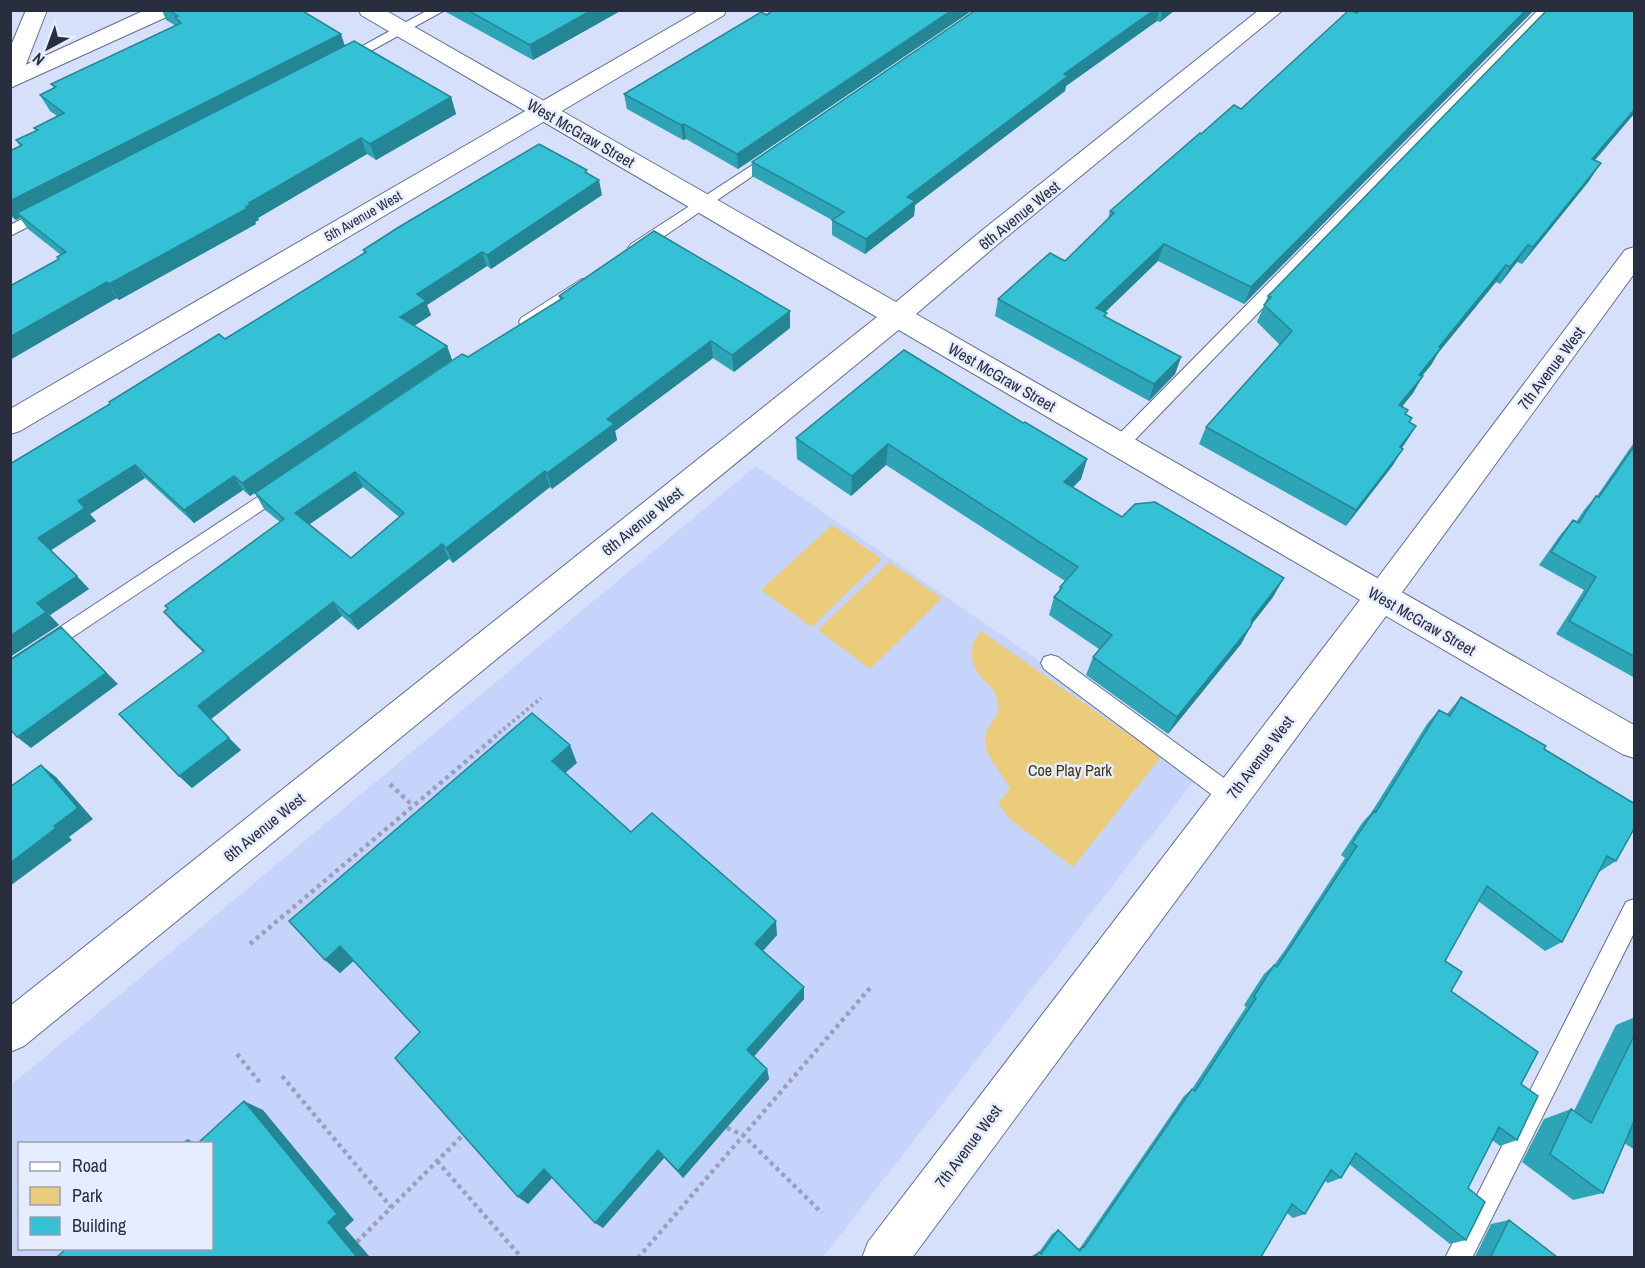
<svg xmlns="http://www.w3.org/2000/svg" width="1645" height="1268" viewBox="0 0 1645 1268" font-family="'Archivo Narrow',sans-serif">
<rect width="100%" height="100%" fill="#d6e0fa"/>
<path fill="#c6d4fc" fill-rule="evenodd" d="M756 466 1201 772 823 1257 11 1258V1085ZM20 1144H212V1248H20Z"/>
<path fill="#eacc7b" d="M832 525 882 559 812 627 761 590Z
M889 562 942 598 870 669 818 630Z
M981 631 1161 757 1073 867 1011 820 998 803 1010 789C996 760 969 747 998 714 998 705 998 699 994 691 990 685 985 682 981 677 969 662 968 645 981 631Z"/>
<g fill="none" stroke-linecap="round" stroke-linejoin="round">
<defs>
<path id="service" d="M428 10H445L349 63H339L337 60Z
M1538 10H1552L1125 450 1119 452 1113 450 1110 445 1113 440Z
M774 151 781 155 779 158 641 252H631L628 248 631 244Z
M48 206 53 208 55 211 53 214 10 236V225Z
M582 279 588 280 590 284 588 288 533 326H521L519 322 521 318Z
M282 481 288 483 291 488 288 493 10 679V660Z
M1051 655 1058 657 1239 789 1242 796 1239 803 1231 806 1223 803 1044 669 1041 663 1044 657Z
M1634 899V933L1472 1258H1445L1626 902Z"/>
<path id="minor" d="M145 10H173L171 15 10 88V72Z
M700 10H726L724 15 20 431 10 434V409Z
M1634 247V274L1392 606 1381 610 1370 606 1365 597 1370 588 1625 250Z
M897 307 907 309 911 316 907 323 24 1046 10 1052V1006L887 309Z"/>
<path id="tertiary" d="M26 10H47L21 77 18 82 10 84V48Z
M359 10H385L896 302 980 232 1259 10H1283L998 244 916 314 1634 725V758L1622 754 1386 616 912 1258H862L868 1242 1360 600 361 15Z"/>
</defs>
<use href="#service" stroke="#606d93" stroke-width="2"/>
<use href="#minor" stroke="#606d93" stroke-width="2"/>
<use href="#tertiary" stroke="#606d93" stroke-width="2"/>
<path stroke="#99a1b8" stroke-width="4" stroke-dasharray="3 3" stroke-linecap="butt" d="M494 737 541 698"/>
<path stroke="#99a1b8" stroke-width="4.5" stroke-dasharray="4 4" stroke-linecap="butt" d="M390 784 413 806
M250 944 496 736
M237 1054 261 1084
M282 1076 391 1207
M727 1128 743 1135 822 1213
M437 1161 522 1258
M357 1242 466 1132
M638 1258 870 988"/>
<use href="#service" fill="#fff" fill-rule="evenodd"/>
<use href="#minor" fill="#fff" fill-rule="evenodd"/>
<use href="#tertiary" fill="#fff" fill-rule="evenodd"/>
</g>
<path fill="#2da5b7" fill-rule="evenodd" d="M162 10H301L345 45 451 97 456 114 376 160 367 154 258 218 259 220 255 222 256 224 119 300 58 259 57 257 61 255 28 229 20 218 16 220 10 216V151L20 146 16 140 36 131 34 128 57 116 50 111 40 95 54 88 51 84 176 26 166 20Z
M446 10H622L533 60 446 12Z
M773 10H973L738 169 686 139 683 140 627 109 624 94Z
M976 10H1175L1160 22 1157 21 1066 86 1065 91 915 205 914 216 865 254 832 235V220L752 176V162Z
M1359 10H1534L1244 304 1158 261 1105 312 1106 318 1181 357 1175 374 1149 401 995 316 998 299 1065 261 1108 219 1110 211 1201 134 1241 109Z
M1635 10V116L1633 115 1594 160 1589 181 1522 264 1517 262 1500 284 1496 282 1438 353 1431 365 1422 376 1413 393 1402 407 1405 414 1412 418 1409 423 1416 426 1402 448 1393 465 1346 526 1199 444 1206 427 1280 345 1257 322 1268 296Z
M588 174 602 195 491 269 487 266 427 305 431 315 414 326 447 346 452 360 250 496 243 490 194 523 145 478 90 514 96 521 50 550 89 589 50 615 59 625 10 657V464L225 339 365 253 363 250Z
M559 296 790 311V328L734 372 713 358 615 431 617 440 552 489 550 487 453 563 449 559 358 630 342 616 210 719 241 750 192 788 179 776 203 652 176 626 164 612 280 522 264 509 255 493 560 300ZM363 487 399 517 351 558 310 524Z
M1023 423 1087 459 1081 479 1073 487 1122 517 1273 597 1251 625 1241 644 1168 734 1086 675 1093 657 1099 649 1049 615 1054 597 1058 593 1060 587 1065 581 886 465 851 496 797 459 796 438Z
M1635 441V678L1556 634 1584 590 1539 565 1561 534 1573 520 1576 522 1584 510 1596 496H1597Z
M1461 697 1544 749 1616 861 1599 872 1562 942 1545 951 1478 901 1445 961 1451 991 1521 1084 1517 1140 1500 1146 1492 1140 1468 1188 1466 1240 1450 1244 1349 1164 1341 1178 1328 1183 1325 1181 1305 1214 1293 1218 1287 1213 1261 1257H1031L1033 1255 1039 1252 1052 1234 1058 1230 1077 1249 1080 1248 1184 1096 1192 1089 1246 1007 1244 1005 1264 974 1274 965 1285 950 1345 858 1341 855 1362 823 1371 813 1427 724 1439 710 1447 714Z
M577 763 565 773 631 832 777 935 763 951 804 987V999L754 1056 767 1069 769 1079 683 1178 664 1158 603 1228 552 1177 528 1204 420 1032 354 961 340 973 325 960Z
M1635 1017V1150L1624 1143 1603 1193 1573 1200 1522 1162 1544 1119 1571 1109 1574 1111 1616 1025Z
M1509 1220 1557 1257H1475L1491 1224Z"/>
<path fill="#248695" d="M592 10H622L533 60 530 45Z
M952 10H973L738 169 737 154Z
M1154 10H1159L1157 21 1066 86 1065 91 915 205 914 216 865 254 866 239 907 197 1064 74Z
M1163 10H1175L1160 22Z
M1526 10H1534L1244 304 1251 287Z
M341 34 346 49 17 213 20 218 16 220 10 212V201Z
M451 97 456 114 376 160 370 144Z
M1635 109V113L1633 115 1581 177 1592 159Z
M684 124 686 139 683 140 681 125Z
M361 138 367 154 258 218 259 220 255 222 256 224 119 300 109 284 246 207 249 203Z
M1601 163 1589 181 1522 264 1533 247Z
M599 180 602 195 491 269 487 255Z
M1164 244 1158 261 1092 325 1096 308Z
M1528 245 1517 262 1500 284 1510 267Z
M482 252 487 266 427 305 431 315 406 331 400 317 417 294Z
M1506 265 1496 282 1438 353 1431 365 1409 391 1419 375 1439 347Z
M107 282 117 298 10 360V337Z
M790 311V328L734 372 732 355Z
M711 341 713 358 615 431 617 440 552 489 547 473 607 419Z
M447 346 452 360 250 496 242 483Z
M1181 357 1175 374 1149 401 1154 384Z
M1423 376 1413 393 1389 422 1399 405Z
M1416 426 1406 442 1390 463 1400 447Z
M888 444 886 465 851 496 852 476Z
M1403 449 1393 465 1346 526 1356 510Z
M1087 459 1081 479 1059 502 1064 482Z
M135 465 145 478 90 514 96 521 50 551 38 538 78 501Z
M545 471 550 487 453 563 446 548Z
M355 472 363 487 304 528 295 513Z
M234 476 243 490 194 523 184 510Z
M442 544 449 559 358 630 349 616Z
M77 576 89 589 50 615 37 603Z
M1284 578 1273 597 1242 637 1252 619Z
M333 602 342 616 210 720 198 706Z
M46 612 59 625 10 657V636Z
M1251 626 1241 644 1168 734 1177 717Z
M61 627 118 684 31 748 17 737Z
M229 738 241 750 192 788 179 776Z
M570 745 577 763 559 778 552 761Z
M41 765 56 777 93 819 69 837 72 840 10 886V863L54 826Z
M776 921 777 935 757 957 755 944Z
M340 946 355 959 340 973 325 960Z
M804 987V999L750 1061 747 1050Z
M767 1069 769 1079 683 1178 678 1171Z
M244 1101 263 1110 354 1220 345 1228 370 1257H357L328 1222Z
M188 1140 198 1143H191Z
M658 1150 664 1158 603 1228 595 1223Z
M544 1169 554 1176 528 1204 518 1197Z"/>
<path fill="#34c0d5" stroke="#248695" stroke-width="1.5" fill-rule="evenodd" d="M169 10H301L341 34 10 201V151L22 145 16 140 38 130 34 128 64 113 40 95 56 87 51 84 181 23 175 17 178 16Z
M467 10H592L530 45Z
M773 10H952L737 154 684 124 681 125 624 94 761 12 767 15Z
M976 10H1154L1064 74 1068 76 907 197 915 201 866 239 832 220 844 212 752 162Z
M1349 10 1357 13 1359 10H1526L1251 287 1164 244 1096 308 1107 313 1104 316 1181 357 1154 384 998 299 1050 253 1065 261 1114 213 1110 211 1200 133 1201 134 1234 105 1241 109Z
M1547 10H1635V109L1592 159 1601 163 1533 247 1528 245 1510 267 1506 265 1439 347 1441 348 1419 375 1423 376 1399 405 1408 410 1405 414 1412 418 1409 422 1416 426 1400 447 1403 449 1356 510 1206 427 1292 331 1264 305 1271 297 1268 296Z
M354 41 451 97 370 144 361 138 249 203 251 204 246 207 248 208 109 284 107 282 10 337V286L59 259 57 257 66 252 17 213Z
M539 144 587 170 585 172 599 180 487 255 482 252 417 294 426 301 400 317 447 346 242 483 234 476 184 510 135 465 78 501 85 508 38 538 77 576 37 603 46 612 10 636V464L110 404 109 402 219 334 225 339 366 252 363 250 399 227Z
M654 231 790 311 732 355 711 341 607 419 614 424 547 473 545 471 446 548 442 544 349 616 333 602 198 706 229 738 179 776 119 714 204 651 164 612 168 608 165 606 284 519 255 493 462 354 468 357 563 298 559 296ZM355 472 404 513 351 558 295 513Z
M904 350 1023 423 1025 422 1087 459 1064 482 1122 517 1135 504 1155 502 1284 578 1252 619 1251 626 1177 717 1093 657 1112 635 1054 597 1062 588 1060 587 1078 567 888 444 852 476 796 438Z
M1635 445V657L1569 621 1596 577 1551 552 1573 520 1579 523 1596 496 1599 497Z
M61 627 106 673 17 737 10 729V660Z
M1461 697 1546 746 1544 749 1635 804V827L1616 861 1607 856 1562 942 1487 886 1445 961 1462 972 1451 991 1538 1052 1521 1084 1538 1096 1517 1140 1499 1127 1468 1188 1485 1202 1466 1240 1356 1153 1341 1178 1331 1170 1305 1214 1292 1204 1261 1257H1035L1039 1252 1041 1254 1058 1230 1080 1251 1083 1246 1084 1247 1192 1089 1195 1091 1256 998 1254 996 1274 965 1277 967 1295 940 1357 846 1352 843 1374 811 1376 812 1439 710 1450 716Z
M532 713 570 745 552 761 631 832 652 813 776 921 755 944 804 987 747 1050 767 1069 678 1171 658 1150 595 1223 544 1169 518 1197 395 1058 420 1032 340 946 325 960 289 921Z
M41 765 78 808 54 826 56 828 10 863V787Z
M1635 1034V1119L1603 1193 1550 1154 1571 1109 1591 1123Z
M244 1101 337 1214 328 1222 357 1257H57L67 1248H212V1143H198Z
M188 1140 191 1143H183Z
M1509 1220 1557 1257H1487L1491 1256Z"/>
<g text-anchor="middle" stroke-width="5" stroke-linejoin="round" paint-order="stroke">
<g font-size="14" fill="#282e3e" stroke="#e6edfe">
<text transform="translate(363 216) rotate(-30)" y="5">5th Avenue West</text>
</g>
<g font-size="16" fill="#282e3e" stroke="#e6edfe">
<text transform="translate(581 133) rotate(30)" y="6">West McGraw Street</text>
<text transform="translate(1019 215) rotate(-39)" y="6">6th Avenue West</text>
<text transform="translate(1551 368) rotate(-53)" y="6">7th Avenue West</text>
<text transform="translate(1002 377) rotate(30)" y="6">West McGraw Street</text>
<text transform="translate(642 521) rotate(-39)" y="6">6th Avenue West</text>
<text transform="translate(1422 621) rotate(30)" y="6">West McGraw Street</text>
<text transform="translate(1260 757) rotate(-53)" y="6">7th Avenue West</text>
<text transform="translate(264 827) rotate(-39)" y="6">6th Avenue West</text>
<text transform="translate(968 1146) rotate(-53)" y="6">7th Avenue West</text>
</g>
<g font-size="16" fill="#42350d" stroke="#e6edfe">
<text x="1070" y="776">Coe Play Park</text>
</g>
</g>
<rect width="1645" height="1268" fill="none" stroke="#282e3e" stroke-width="24"/>
<rect x="18" y="1142" width="195" height="108" fill="#e6edfe" stroke="#9aa1b1" stroke-width="1.5"/>
<rect x="30" y="1162" width="30" height="9" fill="#ffffff" stroke="#9aa1b1" stroke-width="1.5"/>
<text x="72" y="1172" font-size="18" fill="#282e3e">Road</text>
<rect x="30" y="1187" width="30" height="18" fill="#eacc7b" stroke="#9aa1b1" stroke-width="1.5"/>
<text x="72" y="1202" font-size="18" fill="#282e3e">Park</text>
<rect x="30" y="1217" width="30" height="18" fill="#34c0d5" stroke="#9aa1b1" stroke-width="1.5"/>
<text x="72" y="1232" font-size="18" fill="#282e3e">Building</text>
<g transform="translate(48 48) rotate(221)" stroke="#e6edfe" stroke-width="4.5" paint-order="stroke">
<path d="M0-4.5L10 22L0 15L-10 22Z" fill="#282e3e"/>
<text y="-9" font-size="16" font-weight="bold" text-anchor="middle" fill="#282e3e">N</text>
</g>
</svg>
